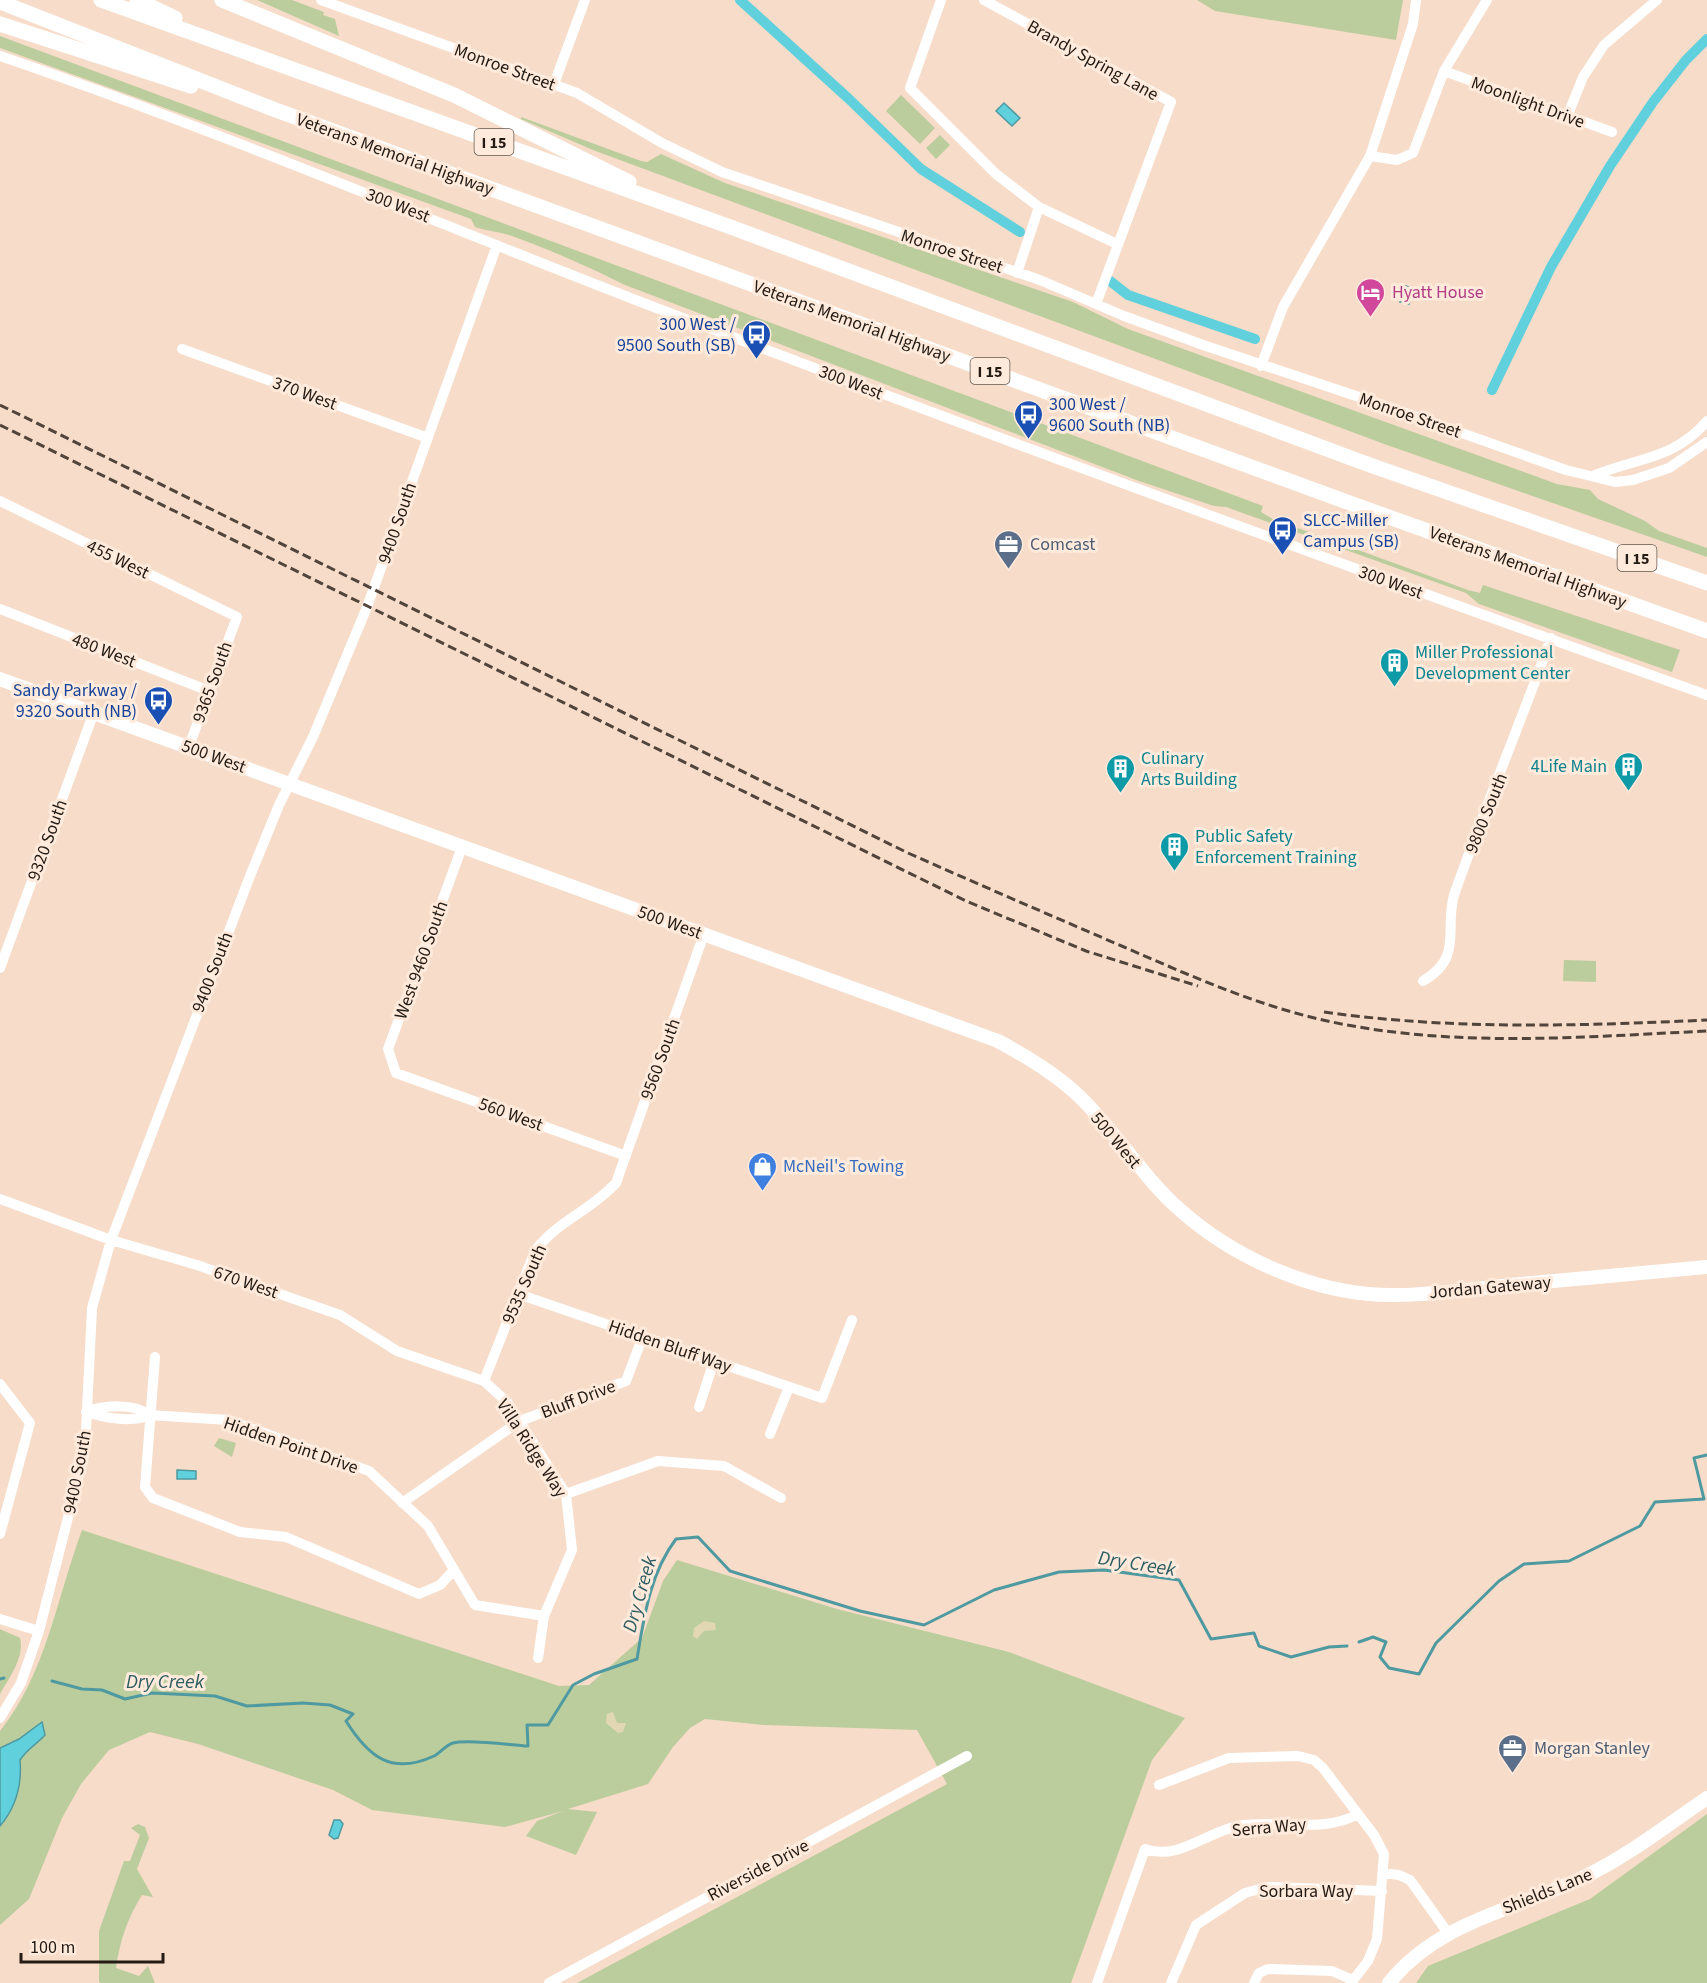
<svg xmlns="http://www.w3.org/2000/svg" width="1707" height="1983" viewBox="0 0 1707 1983" font-family="'Source Sans 3',sans-serif">
<rect width="100%" height="100%" fill="#f6dcc9"/>
<path fill="#bccd9d" d="M257 0H292L324 12 323 15 335 19 339 36Z
M1197 0H1403L1396 40 1215 11Z
M0 36 1263 506 1261 512 1273 519 1468 590 1480 593 1483 585 1680 650 1672 672 1479 604 1466 593 1226 507 1214 506 1139 481 625 285C589 267 551 250 512 236 500 232 487 231 475 227L471 219 0 48Z
M901 95 935 128 920 144 886 111Z
M521 117 641 161 647 162 661 154 725 183 1073 302 1128 329 1557 484 1590 490 1598 499 1645 521 1659 531 1707 548V557L1387 445 593 150 521 119Z
M940 135 950 145 936 159 926 148Z
M1564 960 1596 961V982L1563 981Z
M219 1438 236 1443 232 1457 214 1446Z
M82 1530 559 1686 589 1685 642 1638 663 1581 677 1560 837 1609 1009 1652 1185 1718 1152 1760 1071 1983H577L947 1784 917 1730 765 1725 705 1719 690 1728 673 1747 648 1784 568 1809 597 1812 576 1855 526 1836 537 1821 563 1811 505 1827 372 1810 333 1790 198 1744 150 1732 109 1750 81 1784 62 1818 29 1899 0 1925V1731C46 1674 57 1597 82 1530Z
M0 1629 20 1638C25 1657 9 1678 0 1694Z
M1707 1814V1983H1416L1428 1966 1590 1899Z
M138 1824 145 1827 149 1838 137 1869 153 1897 142 1895C127 1919 120 1941 116 1968L139 1976 148 1966 155 1983H101L99 1982V1931L124 1861H130L140 1835 131 1828Z"/>
<path fill="#e1d8b3" d="M704 1621 715 1623 716 1630 704 1631 697 1639 693 1636 694 1628Z
M613 1712 617 1723H626L623 1732 618 1733 606 1723 607 1714Z"/>
<path fill="#61d0dd" stroke="#4f9aa1" stroke-width="1.5" d="M1004 103 1020 118 1012 126 996 111Z
M1406 286 1414 289 1409 304 1400 302Z
M177 1470 196 1471V1479H177Z
M42 1722 45 1735C37 1744 26 1750 20 1760 22 1784 17 1806 0 1826V1748L19 1739Z
M334 1820H340L343 1824 338 1838 334 1839 329 1835Z"/>
<g fill="none" stroke-linecap="round" stroke-linejoin="round">
<path stroke="#4f9aa1" stroke-width="3" d="M1359 1642 1373 1637 1386 1642 1380 1657 1389 1668 1419 1674 1436 1643 1499 1581 1524 1564 1569 1561 1640 1526 1655 1502 1704 1499 1694 1458 1707 1455
M0 1679 4 1678
M52 1681 82 1689 102 1690 125 1699 152 1693 215 1696 247 1706 303 1703 330 1705 353 1714 346 1721C368 1756 391 1776 434 1756 440 1753 446 1745 453 1743 469 1739 510 1745 528 1746L527 1725H548L573 1685 594 1674 637 1659C644 1617 650 1573 676 1539L698 1537 730 1571 860 1611 924 1625 994 1590 1059 1572 1104 1570 1179 1580 1211 1639 1254 1633 1259 1646 1291 1657 1329 1647 1347 1646"/>
<path stroke="#61d0dd" stroke-width="10" d="M740 0 849 99 921 169 1020 232
M1110 281 1128 295 1255 339
M1492 390 1551 267 1610 166 1653 102 1686 60 1707 39"/>
<path stroke="#fff" stroke-width="10" d="M321 0 577 93 662 143 722 172 1040 280 1124 316 1206 346 1380 404 1566 470 1615 482 1633 480 1669 468 1707 442
M941 0 910 88 996 174 1039 207 1117 244
M984 0 1171 102 1096 304
M0 56C226 133 445 227 667 312 1012 444 1359 571 1707 695
M1444 71 1612 132
M554 84 585 0
M1567 117 1583 77 1604 45 1657 0
M1370 156 1397 160 1413 153 1444 71 1487 0
M1017 273 1039 207
M182 349 428 438
M1261 366 1283 307 1370 156 1413 24 1416 0
M1595 475C1637 458 1675 459 1707 421
M0 501 237 617 189 746
M0 609 209 691
M462 847 388 1049 396 1073 626 1156
M0 968 94 712
M1423 981C1464 957 1444 930 1454 895 1484 809 1520 725 1551 638
M0 1199 111 1240 197 1265 340 1315 397 1351 484 1381 507 1402 566 1494 572 1550 544 1616 538 1658
M518 1294 822 1398 852 1320
M155 1357 145 1487 153 1498 240 1532 286 1537 419 1594 440 1585 454 1570
M484 1381 535 1251C557 1221 589 1212 616 1183L704 934
M0 1384 30 1423 0 1534
M699 1407 714 1361
M86 1412C105 1418 132 1423 150 1415L228 1420 369 1471 428 1526 475 1605 544 1616
M86 1412C104 1405 134 1403 150 1415
M770 1434 789 1387
M566 1494 658 1461 724 1466 781 1498
M402 1503 520 1421 626 1381 643 1336
M0 1619 39 1631
M0 1718 21 1683 39 1631 85 1451 92 1308 111 1240 250 876 279 805 313 737 367 607 497 245
M1159 1785 1229 1758 1298 1756 1314 1760 1323 1768 1374 1835 1384 1854 1377 1939 1368 1961 1351 1983
M1383 1873 1399 1875 1410 1880 1448 1933
M549 1983 967 1756
M1097 1983 1145 1849C1179 1861 1206 1832 1238 1826 1276 1819 1323 1834 1358 1814
M1171 1983 1196 1925 1245 1893 1267 1887 1382 1891
M1254 1983 1259 1973 1268 1969 1332 1971 1353 1980"/>
<path stroke="#fff" stroke-width="14" d="M0 679 998 1041C1027 1057 1056 1074 1080 1097 1116 1132 1142 1176 1179 1209 1236 1260 1319 1296 1395 1295 1437 1295 1479 1288 1521 1284 1583 1278 1645 1273 1707 1267
M1389 1983C1439 1921 1515 1910 1584 1877 1628 1856 1667 1825 1707 1798"/>
<path stroke="#fff" stroke-width="15" d="M101 0 736 229 1367 464 1707 583
M137 0 175 18
M222 0 454 95 629 182
M0 2 273 109 1358 506 1707 631
M0 24 191 86"/>
<path stroke="#51443b" stroke-width="3" stroke-dasharray="9 4.5" stroke-linecap="butt" d="M0 405 908 853C980 885 1052 916 1124 947 1191 976 1260 1007 1332 1022 1456 1048 1582 1037 1707 1031
M0 425 966 901 1086 951 1198 986
M1324 1012C1452 1030 1578 1026 1707 1020"/>
</g>
<defs>
<symbol id="hotel-pin" viewBox="-11 -11 22 30"><path d="M0 17L-7.5 6A9.5 9.5 0 1 1 7.5 6Z" fill="#d1479c" stroke="#ffeadb"/><path d="M-6-4.5h1.5V1H6V5H4.5V3h-9V5H-6ZM-4 0a1.8 1.8 0 1 1 3.6 0ZM.5 0V-2.5h3Q6-2.5 6 0Z" fill="#fff"/></symbol>
<symbol id="bus-pin" viewBox="-11 -11 22 30"><path d="M0 17L-7.5 6A9.5 9.5 0 1 1 7.5 6Z" fill="#1a4fb4" stroke="#ffeadb"/><path d="M-5-6H5V4H4V6H2V4H-2V6H-4V4H-5ZM-3.5-4V0h7V-4ZM-3.5 1.2v1.5H-2V1.2ZM2 1.2v1.5H3.5V1.2Z" fill="#fff"/></symbol>
<symbol id="office-pin" viewBox="-11 -11 22 30"><path d="M0 17L-7.5 6A9.5 9.5 0 1 1 7.5 6Z" fill="#5c6f8a" stroke="#ffeadb"/><path d="M-6-3h4V-5.5h4V-3h4V5H-6ZM-1-4.5V-3h2v-1.5ZM-6 0V1H6V0Z" fill="#fff"/></symbol>
<symbol id="building-pin" viewBox="-11 -11 22 30"><path d="M0 17L-7.5 6A9.5 9.5 0 1 1 7.5 6Z" fill="#0f9aa8" stroke="#ffeadb"/><path d="M-4-6H4V6H1V3H-1V6H-4ZM-2.5-4.3h1.7v1.8h-1.7ZM.8-4.3h1.7v1.8H.8ZM-2.5-1h1.7V.8h-1.7ZM.8-1h1.7V.8H.8Z" fill="#fff"/></symbol>
<symbol id="shop-pin" viewBox="-11 -11 22 30"><path d="M0 17L-7.5 6A9.5 9.5 0 1 1 7.5 6Z" fill="#3f7fe0" stroke="#ffeadb"/><path d="M-5-2.5h2.3a2.7 3.5 0 0 1 5.4 0H5L5.5 6h-11ZM-1.5-2.5h3a1.5 2.3 0 0 0-3 0Z" fill="#fff"/></symbol>
</defs>
<g fill-rule="evenodd">
<use href="#hotel-pin" x="1354" y="276" width="33" height="45"/>
<use href="#bus-pin" x="740" y="318" width="33" height="45"/>
<use href="#bus-pin" x="1012" y="398" width="33" height="45"/>
<use href="#bus-pin" x="1266" y="514" width="33" height="45"/>
<use href="#office-pin" x="992" y="528" width="33" height="45"/>
<use href="#building-pin" x="1378" y="646" width="33" height="45"/>
<use href="#bus-pin" x="142" y="684" width="33" height="45"/>
<use href="#building-pin" x="1612" y="750" width="33" height="45"/>
<use href="#building-pin" x="1104" y="752" width="33" height="45"/>
<use href="#building-pin" x="1158" y="830" width="33" height="45"/>
<use href="#shop-pin" x="746" y="1150" width="33" height="45"/>
<use href="#office-pin" x="1496" y="1732" width="33" height="45"/>
</g>
<g text-anchor="middle" stroke-width="6" stroke-linejoin="round" paint-order="stroke">
<g fill="#ffeadb" stroke="#665950" stroke-width="1.5">
<rect x="474.5" y="129" width="39" height="26" rx="4.5"/>
<rect x="970.5" y="358" width="39" height="26" rx="4.5"/>
<rect x="1617.5" y="545" width="39" height="26" rx="4.5"/>
</g>
<g font-size="16" font-weight="bold" fill="#241b14">
<text x="494" y="148">I 15</text>
<text x="990" y="377">I 15</text>
<text x="1637" y="564">I 15</text>
</g>
<g font-size="18" fill="#241b14" stroke="#ffeadb">
<text transform="translate(1093 60) rotate(29)" y="6">Brandy Spring Lane</text>
<text transform="translate(505 67) rotate(20)" y="6">Monroe Street</text>
<text transform="translate(1528 102) rotate(20)" y="6">Moonlight Drive</text>
<text transform="translate(395 154) rotate(20)" y="6">Veterans Memorial Highway</text>
<text transform="translate(398 205) rotate(21)" y="6">300 West</text>
<text transform="translate(952 251) rotate(18)" y="6">Monroe Street</text>
<text transform="translate(852 321) rotate(20)" y="6">Veterans Memorial Highway</text>
<text transform="translate(851 382) rotate(21)" y="6">300 West</text>
<text transform="translate(305 393) rotate(20)" y="6">370 West</text>
<text transform="translate(1410 415) rotate(19)" y="6">Monroe Street</text>
<text transform="translate(397 523) rotate(-71)" y="6">9400 South</text>
<text transform="translate(118 559) rotate(26)" y="6">455 West</text>
<text transform="translate(1528 567) rotate(20)" y="6">Veterans Memorial Highway</text>
<text transform="translate(1391 582) rotate(20)" y="6">300 West</text>
<text transform="translate(104 650) rotate(21)" y="6">480 West</text>
<text transform="translate(212 682) rotate(-70)" y="6">9365 South</text>
<text transform="translate(214 756) rotate(20)" y="6">500 West</text>
<text transform="translate(1486 813) rotate(-68)" y="6">9800 South</text>
<text transform="translate(47 840) rotate(-70)" y="6">9320 South</text>
<text transform="translate(670 922) rotate(20)" y="6">500 West</text>
<text transform="translate(421 960) rotate(-70)" y="6">West 9460 South</text>
<text transform="translate(212 972) rotate(-69)" y="6">9400 South</text>
<text transform="translate(660 1059) rotate(-70)" y="6">9560 South</text>
<text transform="translate(511 1114) rotate(20)" y="6">560 West</text>
<text transform="translate(1116 1140) rotate(50)" y="6">500 West</text>
<text transform="translate(246 1282) rotate(19)" y="6">670 West</text>
<text transform="translate(524 1284) rotate(-66)" y="6">9535 South</text>
<text transform="translate(1490 1287) rotate(-5)" y="6">Jordan Gateway</text>
<text transform="translate(670 1346) rotate(19)" y="6">Hidden Bluff Way</text>
<text transform="translate(578 1399) rotate(-21)" y="6">Bluff Drive</text>
<text transform="translate(291 1445) rotate(19)" y="6">Hidden Point Drive</text>
<text transform="translate(532 1448) rotate(57)" y="6">Villa Ridge Way</text>
<text transform="translate(77 1472) rotate(-79)" y="6">9400 South</text>
<text transform="translate(1269 1827) rotate(-5)" y="6">Serra Way</text>
<text transform="translate(758 1870) rotate(-28)" y="6">Riverside Drive</text>
<text x="1306" y="1897">Sorbara Way</text>
<text transform="translate(1547 1891) rotate(-22)" y="6">Shields Lane</text>
</g>
<g font-size="18" fill="#b23c85" stroke="#ffeadb" text-anchor="start">
<text x="1392" y="298">Hyatt House</text>
</g>
<g font-size="18" fill="#164399" stroke="#ffeadb" text-anchor="end">
<text x="736" y="330">300 West /<tspan x="736" dy="21">9500 South (SB)</tspan></text>
<text x="1049" y="410" text-anchor="start">300 West /<tspan x="1049" dy="21">9600 South (NB)</tspan></text>
<text x="1303" y="526" text-anchor="start">SLCC-Miller<tspan x="1303" dy="21">Campus (SB)</tspan></text>
<text x="137" y="696">Sandy Parkway /<tspan x="137" dy="21">9320 South (NB)</tspan></text>
</g>
<g font-size="18" fill="#4e5e75" stroke="#ffeadb" text-anchor="start">
<text x="1030" y="550">Comcast</text>
<text x="1534" y="1754">Morgan Stanley</text>
</g>
<g font-size="18" fill="#0d838f" stroke="#ffeadb" text-anchor="start">
<text x="1415" y="658">Miller Professional<tspan x="1415" dy="21">Development Center</tspan></text>
<text x="1141" y="764">Culinary<tspan x="1141" dy="21">Arts Building</tspan></text>
<text x="1607" y="772" text-anchor="end">4Life Main</text>
<text x="1195" y="842">Public Safety<tspan x="1195" dy="21">Enforcement Training</tspan></text>
</g>
<g font-size="18" fill="#366cbe" stroke="#ffeadb" text-anchor="start">
<text x="783" y="1172">McNeil's Towing</text>
</g>
<g font-size="20" font-style="italic" fill="#2d5d63" stroke="#ffeadb">
<text transform="translate(1137 1563) rotate(9)" y="7">Dry Creek</text>
<text transform="translate(639 1594) rotate(-74)" y="7">Dry Creek</text>
<text x="165" y="1688">Dry Creek</text>
</g>
</g>
<path d="M21 1953v9h142v-9" fill="none" stroke="#241b14" stroke-width="3"/>
<text x="30" y="1953" font-size="18" fill="#241b14" stroke="#ffeadb" stroke-width="4.5" paint-order="stroke">100 m</text>
</svg>
